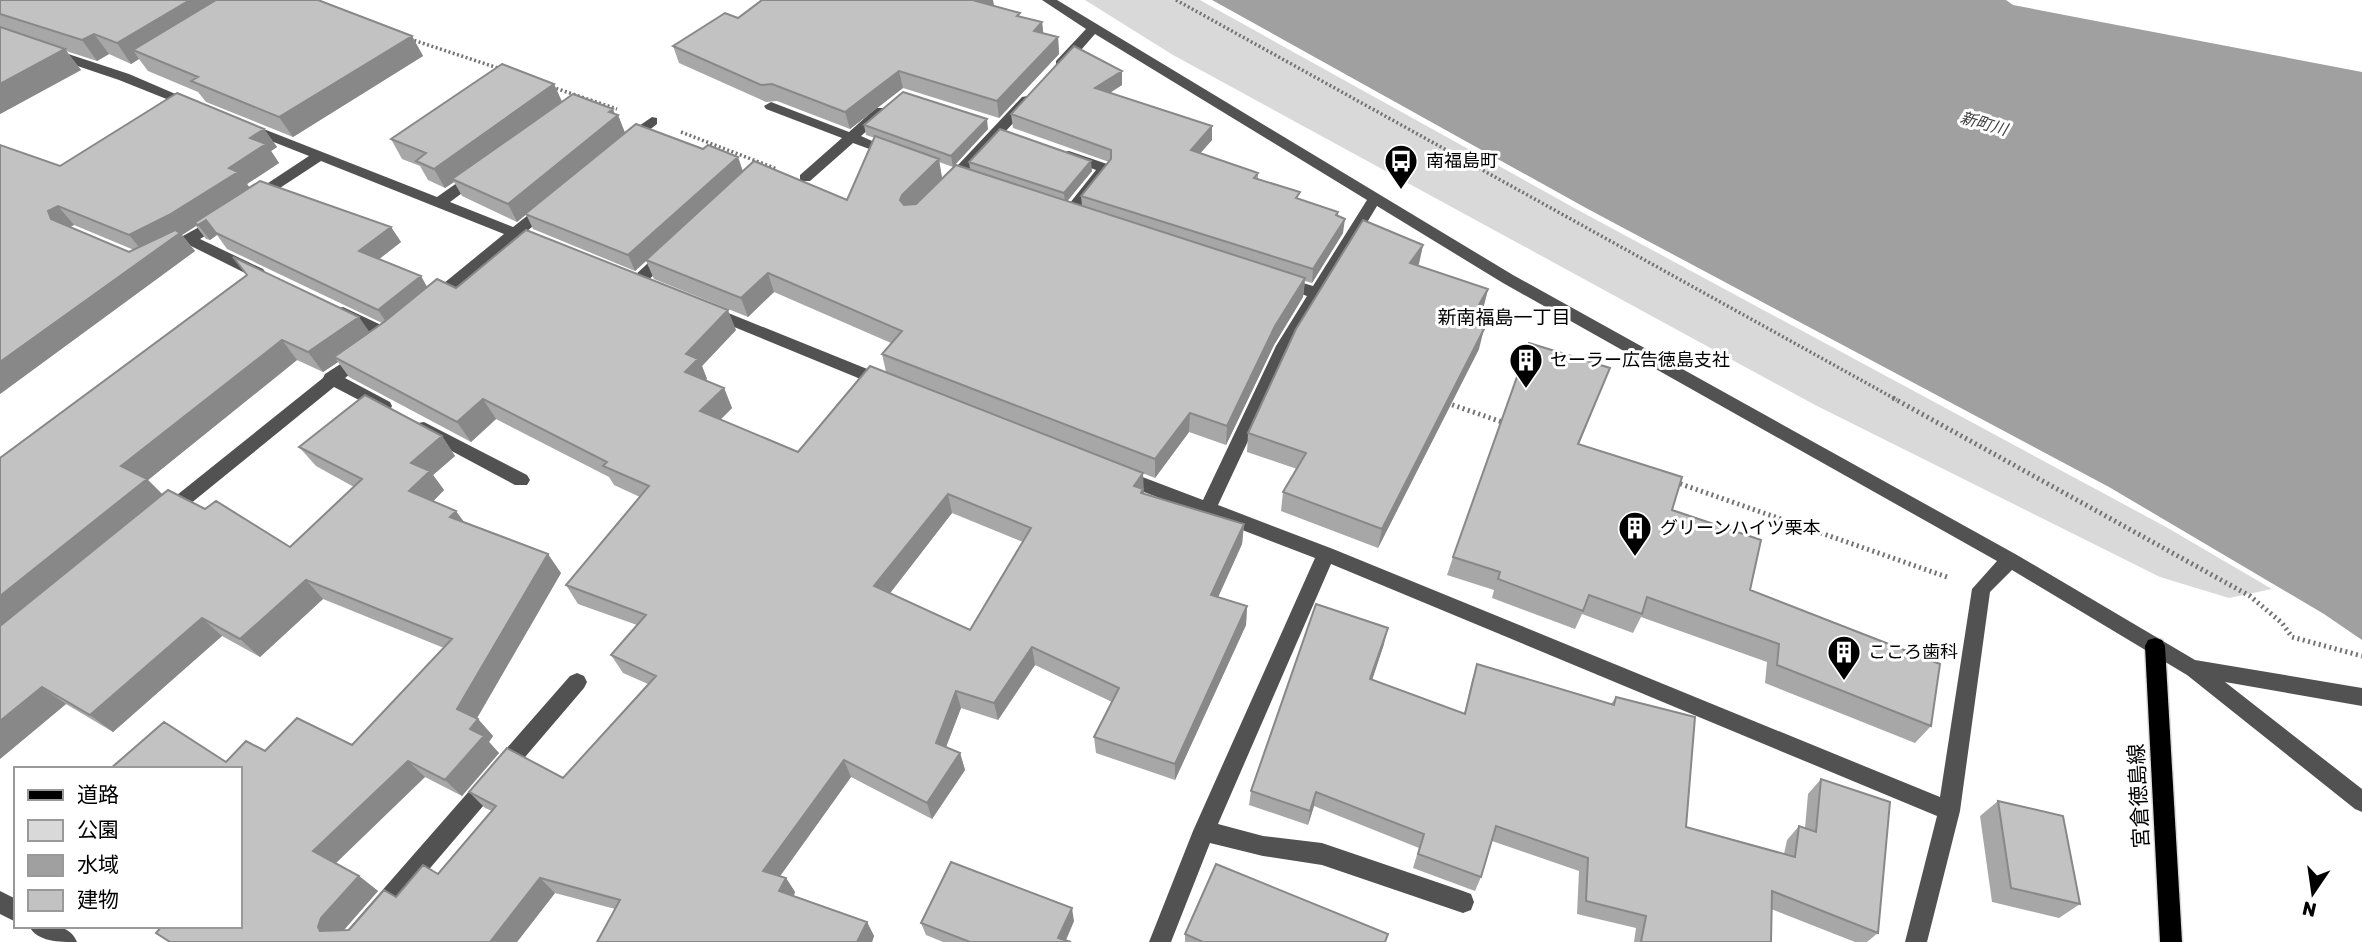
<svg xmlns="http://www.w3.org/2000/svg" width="2362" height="942" viewBox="0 0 2362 942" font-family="Rubik,'Noto Sans JP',sans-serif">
<rect width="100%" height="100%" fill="#fff"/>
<path fill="#d9d9d9" d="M1085 0H1200L1578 210 2166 527 2272 589 2229 598 2160 577 1815 405 1173 55Z"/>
<path fill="#a0a0a0" d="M1212 0H2006L2013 5 2362 72V640L2324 614 2109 487 1586 208Z"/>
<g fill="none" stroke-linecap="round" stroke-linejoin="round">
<defs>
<path id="major" d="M2155 638 2162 640 2165 646 2182 942H2160L2145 646 2148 640Z"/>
</defs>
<use href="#major" stroke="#dbdbdb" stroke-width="3"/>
<path stroke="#747474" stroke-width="3.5" stroke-dasharray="2 2.5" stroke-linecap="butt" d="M1176 0 1897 400
M410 39 501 69
M552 87 617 109
M681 132 777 169"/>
<path stroke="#747474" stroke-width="5" stroke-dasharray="2 3.5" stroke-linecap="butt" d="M1893 398 2250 596 2282 623 2292 637 2362 656
M1447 403 1505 423
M1675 482 1947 577"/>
<path fill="#525252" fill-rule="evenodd" d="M1042 0H1057L1513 275 2017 555 2195 660 2362 688V706L2225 682 2362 789V812L2355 809 2187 675 2012 570 1990 592 1960 811 1927 942H1905L1937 816 1331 564 1218 824 1263 836 1322 843 1463 891 1471 894 1474 902 1471 910 1463 913 1322 865 1263 856 1210 843 1171 942H1149L1193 831 1315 558 1118 482 1115 477 1118 472 1124 470 1203 500 1276 346 1307 296 1278 286 1275 282 1283 277 1313 286 1367 200 1095 34 1066 67H1056V61L1086 29ZM1377 206 1503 283 1997 561 1972 589 1940 797 1333 549 1218 505 1292 347Z
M50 48 129 74 201 105 199 108H189L119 80 45 55 44 52Z
M1027 96 1034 100 1032 103 953 187H943V181L1022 97Z
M771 102 849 132 876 108H886V114L861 136 901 154 894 158 853 143 810 181H800V175L842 138 766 109 764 106Z
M652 117 657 118V124L633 143H623V137Z
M246 122 437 197 471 173H481V179L450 202 513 227 542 204H552L554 207 552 210 526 232 547 240 549 244 542 249 517 240 439 305H427L425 301 427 297 504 234 321 161 260 201H250L248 198 250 195 309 156 241 129V123Z
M1069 151 1110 165 1112 168 1074 216 1069 218 1062 213 1096 170 1064 158V152Z
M219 216 224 218 226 221 224 224 200 239 263 269 266 273 263 277H253L189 245 173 255H163L160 251 163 247Z
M666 250 671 251 674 255 671 259 643 285H633L630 281 633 277 661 251Z
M711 306 892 379 894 383 886 389 880 387 705 315 703 311 705 307Z
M343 307 396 332 398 336 390 342 384 340 337 317 335 313 337 309Z
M362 350 370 356 368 360 345 378 390 402 392 406 390 410H378L334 387 174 517H162L159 512 162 507 323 378 325 374Z
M424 422 527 475 530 480 527 485H515L418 433 415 428 418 423Z
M577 673 584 676 587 682 584 688 367 942H341L344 934 570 676Z
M0 891 16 899V922L0 914Z
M29 926C47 926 69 922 77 942 59 942 37 942 29 926Z"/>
<use href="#major" fill="#000" fill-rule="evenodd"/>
</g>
<path fill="#a7a7a7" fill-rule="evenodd" d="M0 0 412 36 423 56 293 137 206 102 198 92 148 71 139 59 131 64 109 54 97 61 66 51 81 70 0 114Z
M994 5 993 6 1021 17 1042 22 1043 33 1058 37 1059 54 999 118 903 88 850 129 777 101 766 102 679 63 673 46 738 18Z
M1122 71V85L1110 93 1212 140 1200 153 1258 173V179L1299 199 1338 212V216L1343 233 1312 283 1305 281 1303 297 1274 345 1226 445 1189 432 1155 478 1060 441 1143 473V494L1244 524 1242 544 1218 597 1247 606 1246 625 1175 780 1096 753 1094 737 1112 702 1035 665 998 720 961 708 946 747 960 753 965 770 932 819 851 777 780 876 786 878 795 892 794 896 867 922 874 936 872 942H597L615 909 555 893 517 942 240 926 226 762 265 751 352 745 444 648 323 599 260 657 222 636 113 732 66 704 0 759 247 275 369 332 382 323 227 249 217 235 210 240 206 239 196 226 182 235 195 251 0 394 60 166 264 129 277 147 271 151 279 163 247 184 250 188 391 227 401 242 379 259 427 287 456 288 736 330 702 366 707 379 705 380 724 388 732 408 720 420 798 452 886 372 882 354 891 343 774 292 748 317 654 279 646 261 635 271 533 229 526 214 517 222 462 196 454 182 445 188 428 180 420 166 402 159 391 139 554 84 562 102 618 115 625 133 738 157 743 171 847 200 875 138 866 135 864 125 988 129 953 167 939 162 942 178 970 169 969 162 1092 171 1067 201 1082 206 1081 196 1109 162 1013 128 1011 114ZM74 225 134 250 129 252 70 227ZM297 360 323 372 338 362 349 377 471 442 496 419 609 477 614 485 640 497 566 585 578 604 637 625 611 655 623 673 648 684 563 778 469 792 485 808 492 811 438 874 396 897 349 930H344L378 891 359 876 335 863 425 777 462 796 499 753 489 742 493 736 477 718 561 573 465 523 433 501 444 490 433 475 455 456 442 436 299 447 316 466 354 487 290 547 205 509 162 494 148 480ZM952 513 1023 542 970 630 890 593Z
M1423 245 1418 266 1488 289 1483 309 1473 326 1479 349 1378 548 1281 511 1283 492 1297 469 1247 452 1248 433Z
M1602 388 1579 444 1672 510 1750 590 1931 726 1915 743 1765 683 1767 662 1641 617 1633 633 1582 614 1575 629 1492 598 1494 590 1447 575 1453 557Z
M1384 644 1372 680 1464 714 1472 680 1477 664 1611 704 1616 697 1686 827 1784 854 1787 840 1799 826 1805 828 1808 794 1821 779 1878 933 1867 942H1855L1771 909V942H1634L1636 928 1577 914 1579 871 1492 841 1481 877 1475 891 1413 868 1419 848 1314 806 1308 825 1249 805 1251 791Z
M1998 801 2080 904 2059 918 1992 902 1980 816Z
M1074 921 1066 940 1071 942H943L926 935 921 923Z
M1185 934 1385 942H1185Z"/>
<path fill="#888" d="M190 0H237L133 50 139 59 131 64 117 43Z
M978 0H993L994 5 978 18 976 1Z
M1042 22 1044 39 1034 31Z
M94 34 109 54 97 61 82 40Z
M412 36 423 56 293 137 279 117Z
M1058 37 1059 54 999 118 997 101Z
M65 49 81 70 0 114V84Z
M899 71 903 88 850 129 845 112Z
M1122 71V85L1095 102V88Z
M554 84 563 104 452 179 454 182 445 188 434 169Z
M613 109 616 117 618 115 625 133 517 222 508 204Z
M987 119 988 129 953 167 951 156Z
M1212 126V140L1191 164V150Z
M264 129 277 147 271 151 279 163 247 184 251 190 206 220 217 235 210 240 198 225 194 223 196 226 182 235 195 251 0 394V362L145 254 129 235 229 168 250 138Z
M738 157 743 173 635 271 628 255Z
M939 159 942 178 906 214 900 200 902 195Z
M1091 161 1092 171 1065 204 1064 193Z
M58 206 74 225 64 230 51 219 48 211Z
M1345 219 1343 233 1312 283 1313 269Z
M391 227 401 242 369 267 359 251Z
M1423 245 1419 264 1406 283 1410 263Z
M768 273 774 292 748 317 741 298Z
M421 276 430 292 389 326 378 310Z
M1305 278 1303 297 1274 345 1226 445 1227 426 1275 326Z
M1488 289 1483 309 1463 344 1468 324Z
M728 310 736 330 702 366 707 379 693 392 685 372 686 354Z
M359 317 373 337 334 357 338 362 323 372 308 352Z
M1484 329 1479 349 1378 548 1382 529Z
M282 340 297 360 148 480 167 499 0 634V596L121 466Z
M724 388 732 408 709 431 700 411Z
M483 399 496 419 471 442 457 422Z
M1190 413 1189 432 1155 478V459Z
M442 436 455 456 433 475 444 490 424 511 409 491 411 463Z
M1143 473 1144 493 1143 494 1134 486Z
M948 494 952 513 881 605 874 586Z
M456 511 470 530 450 517Z
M1244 524 1242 544 1211 613V595Z
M548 554 561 573 473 725 478 719 493 736 489 742 499 753 462 796 445 780 470 729 457 709Z
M306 580 323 599 260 657 240 639Z
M1247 606 1246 625 1175 780V764Z
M202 618 222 636 113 732 90 715Z
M1388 628 1384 644 1367 695 1370 679Z
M1032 647 1035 665 998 720 994 703Z
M42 687 66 704 0 759V721Z
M956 691 961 708 941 760 936 743Z
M960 753 965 770 932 819 927 803Z
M844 760 851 777 773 886 763 871Z
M408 761 425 777 333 866 313 851Z
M1316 792 1314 806 1308 825 1310 811Z
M359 876 378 891 342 932 320 931 318 927 321 918Z
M540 878 555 893 517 942H490Z
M786 878 795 892 789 906 779 891Z
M1072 908 1074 921 1065 942 1058 938Z
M867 922 874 936 872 942H857Z"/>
<path fill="#c2c2c2" stroke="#888" stroke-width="2" fill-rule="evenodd" d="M0 0H190L117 43 94 34 82 40 0 14Z
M216 0H318L412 36 279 117 191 81 198 77 133 50Z
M762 0H978L976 1 1020 13 1017 16 1042 22 1034 31 1058 37 997 101 899 71 845 112 772 84 761 85 673 46 725 13 738 18Z
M0 27 65 49 0 84Z
M1074 46 1122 71 1095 88 1212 126 1191 150 1258 173 1254 178 1300 192 1296 198 1338 212 1336 215 1345 219 1313 269 1081 196 1111 159V150L1011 114Z
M502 64 554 84 434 169 416 161 426 153 391 139Z
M903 92 987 119 951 156 864 125Z
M177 93 264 129 250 138 266 144 229 168 238 172 169 215 129 235 58 206 48 211 51 219 129 252 175 230 180 233 0 362V145L60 166Z
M573 94 613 109 609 112 618 115 508 204 452 179Z
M636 124 703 149 708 145 738 157 628 255 525 214Z
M1000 129 1091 161 1064 193 969 162Z
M875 136 939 159 902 195 900 200 904 205 916 204 956 165 1305 278 1275 326 1227 426 1190 413 1155 459 882 354 902 331 768 273 741 298 646 260 754 161 847 200Z
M260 181 391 227 359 251 421 276 378 310 216 233 206 220 198 225 194 223Z
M1363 220 1423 245 1410 263 1488 289 1468 324 1484 329 1382 529 1283 492 1306 453 1248 433 1296 329Z
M526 230 728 310 686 354 698 359 685 372 724 388 700 411 798 452 870 366 1143 473 1134 486 1143 489 1141 493 1244 524 1211 595 1247 606 1175 764 1094 737 1119 688 1032 647 994 703 956 691 936 743 960 753 927 803 844 760 763 871 786 878 779 891 867 922 857 942H597L620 900 540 878 490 942H170L156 933 162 926H240V769H110L164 722 226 762 246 741 265 751 297 718 352 745 452 639 306 580 240 639 202 618 90 715 42 687 0 721V626L168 490 205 509 216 501 290 547 362 479 299 447 365 395 442 436 411 463 430 471 409 491 456 511 450 517 548 554 457 709 478 719 470 729 484 736 445 780 408 761 313 851 359 876 321 918 318 927 320 931 349 930 384 890 396 897 423 865 438 874 496 806 469 792 507 748 563 778 656 676 611 655 646 615 566 585 649 486 603 466 607 462 483 399 457 422 334 357 384 322 437 279 456 288ZM948 494 1031 528 970 630 874 586Z
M233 257 359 317 308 352 282 340 121 466 147 479 0 596V458L247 275Z
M1529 343 1610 368 1578 444 1682 477 1672 510 1761 540 1750 590 1940 664 1931 726 1777 665 1779 644 1647 597 1642 614 1589 595 1583 611 1498 579 1500 572 1453 557Z
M1316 604 1388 628 1370 679 1465 714 1477 664 1614 705 1616 697 1695 717 1686 827 1795 857 1799 826 1816 832 1821 779 1890 802 1878 933 1772 891 1771 942H1641L1646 916 1586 901 1588 858 1496 826 1481 877 1418 854 1424 834 1316 792 1310 811 1251 791Z
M1998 801 2063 816 2080 904 2011 888Z
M951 862 1072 908 1058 938 1071 942H970L921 923Z
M1216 864 1388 934 1385 942H1203L1185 934Z"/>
<defs>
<symbol id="bus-pin" viewBox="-11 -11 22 30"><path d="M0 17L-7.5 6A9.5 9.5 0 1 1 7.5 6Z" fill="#000" stroke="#fff"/><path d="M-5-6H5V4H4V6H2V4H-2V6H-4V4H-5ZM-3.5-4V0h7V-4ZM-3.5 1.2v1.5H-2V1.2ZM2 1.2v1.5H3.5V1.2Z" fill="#fff"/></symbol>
<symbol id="building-pin" viewBox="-11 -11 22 30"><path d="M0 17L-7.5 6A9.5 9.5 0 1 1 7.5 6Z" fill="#000" stroke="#fff"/><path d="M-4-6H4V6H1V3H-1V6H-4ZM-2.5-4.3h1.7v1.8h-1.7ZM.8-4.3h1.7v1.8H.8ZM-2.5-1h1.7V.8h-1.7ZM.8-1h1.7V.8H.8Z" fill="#fff"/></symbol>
</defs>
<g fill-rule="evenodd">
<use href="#bus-pin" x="1382" y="142" width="38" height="52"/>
<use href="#building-pin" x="1507" y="341" width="38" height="52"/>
<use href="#building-pin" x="1616" y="509" width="38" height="52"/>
<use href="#building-pin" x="1825" y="633" width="38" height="52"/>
</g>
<g text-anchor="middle" stroke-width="6" stroke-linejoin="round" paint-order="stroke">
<g font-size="16" font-style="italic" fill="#414141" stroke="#fff">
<text transform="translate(1984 123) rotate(16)" y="6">新町川</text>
</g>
<g font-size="18" fill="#000" stroke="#fff" text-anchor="start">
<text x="1426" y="167">南福島町</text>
<text x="1550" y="366">セーラー広告徳島支社</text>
<text x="1660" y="534">グリーンハイツ栗本</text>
<text x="1868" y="658">こころ歯科</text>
</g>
<g font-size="19" fill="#000" stroke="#fff">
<text x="1504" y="324">新南福島一丁目</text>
</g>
<g font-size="21" fill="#000" stroke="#fff">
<text transform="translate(2139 796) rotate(-93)" y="7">宮倉徳島線</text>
</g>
</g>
<rect x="14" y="767" width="228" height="161" fill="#ffffff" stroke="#999999" stroke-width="2"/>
<rect x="28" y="790" width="35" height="10" fill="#000000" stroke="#999999" stroke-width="2"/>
<text x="77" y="802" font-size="21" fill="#000000">道路</text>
<rect x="28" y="820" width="35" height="21" fill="#d9d9d9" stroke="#999999" stroke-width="2"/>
<text x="77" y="837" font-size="21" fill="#000000">公園</text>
<rect x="28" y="855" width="35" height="21" fill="#a0a0a0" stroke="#999999" stroke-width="2"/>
<text x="77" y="872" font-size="21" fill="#000000">水域</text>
<rect x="28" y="890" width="35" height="21" fill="#c2c2c2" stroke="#999999" stroke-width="2"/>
<text x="77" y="907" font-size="21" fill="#000000">建物</text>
<g transform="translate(2313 893) rotate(193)" stroke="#ffffff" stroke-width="5" paint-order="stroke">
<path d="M0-5L12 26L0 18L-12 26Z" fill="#000000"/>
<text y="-10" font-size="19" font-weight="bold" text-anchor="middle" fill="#000000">N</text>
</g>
</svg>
